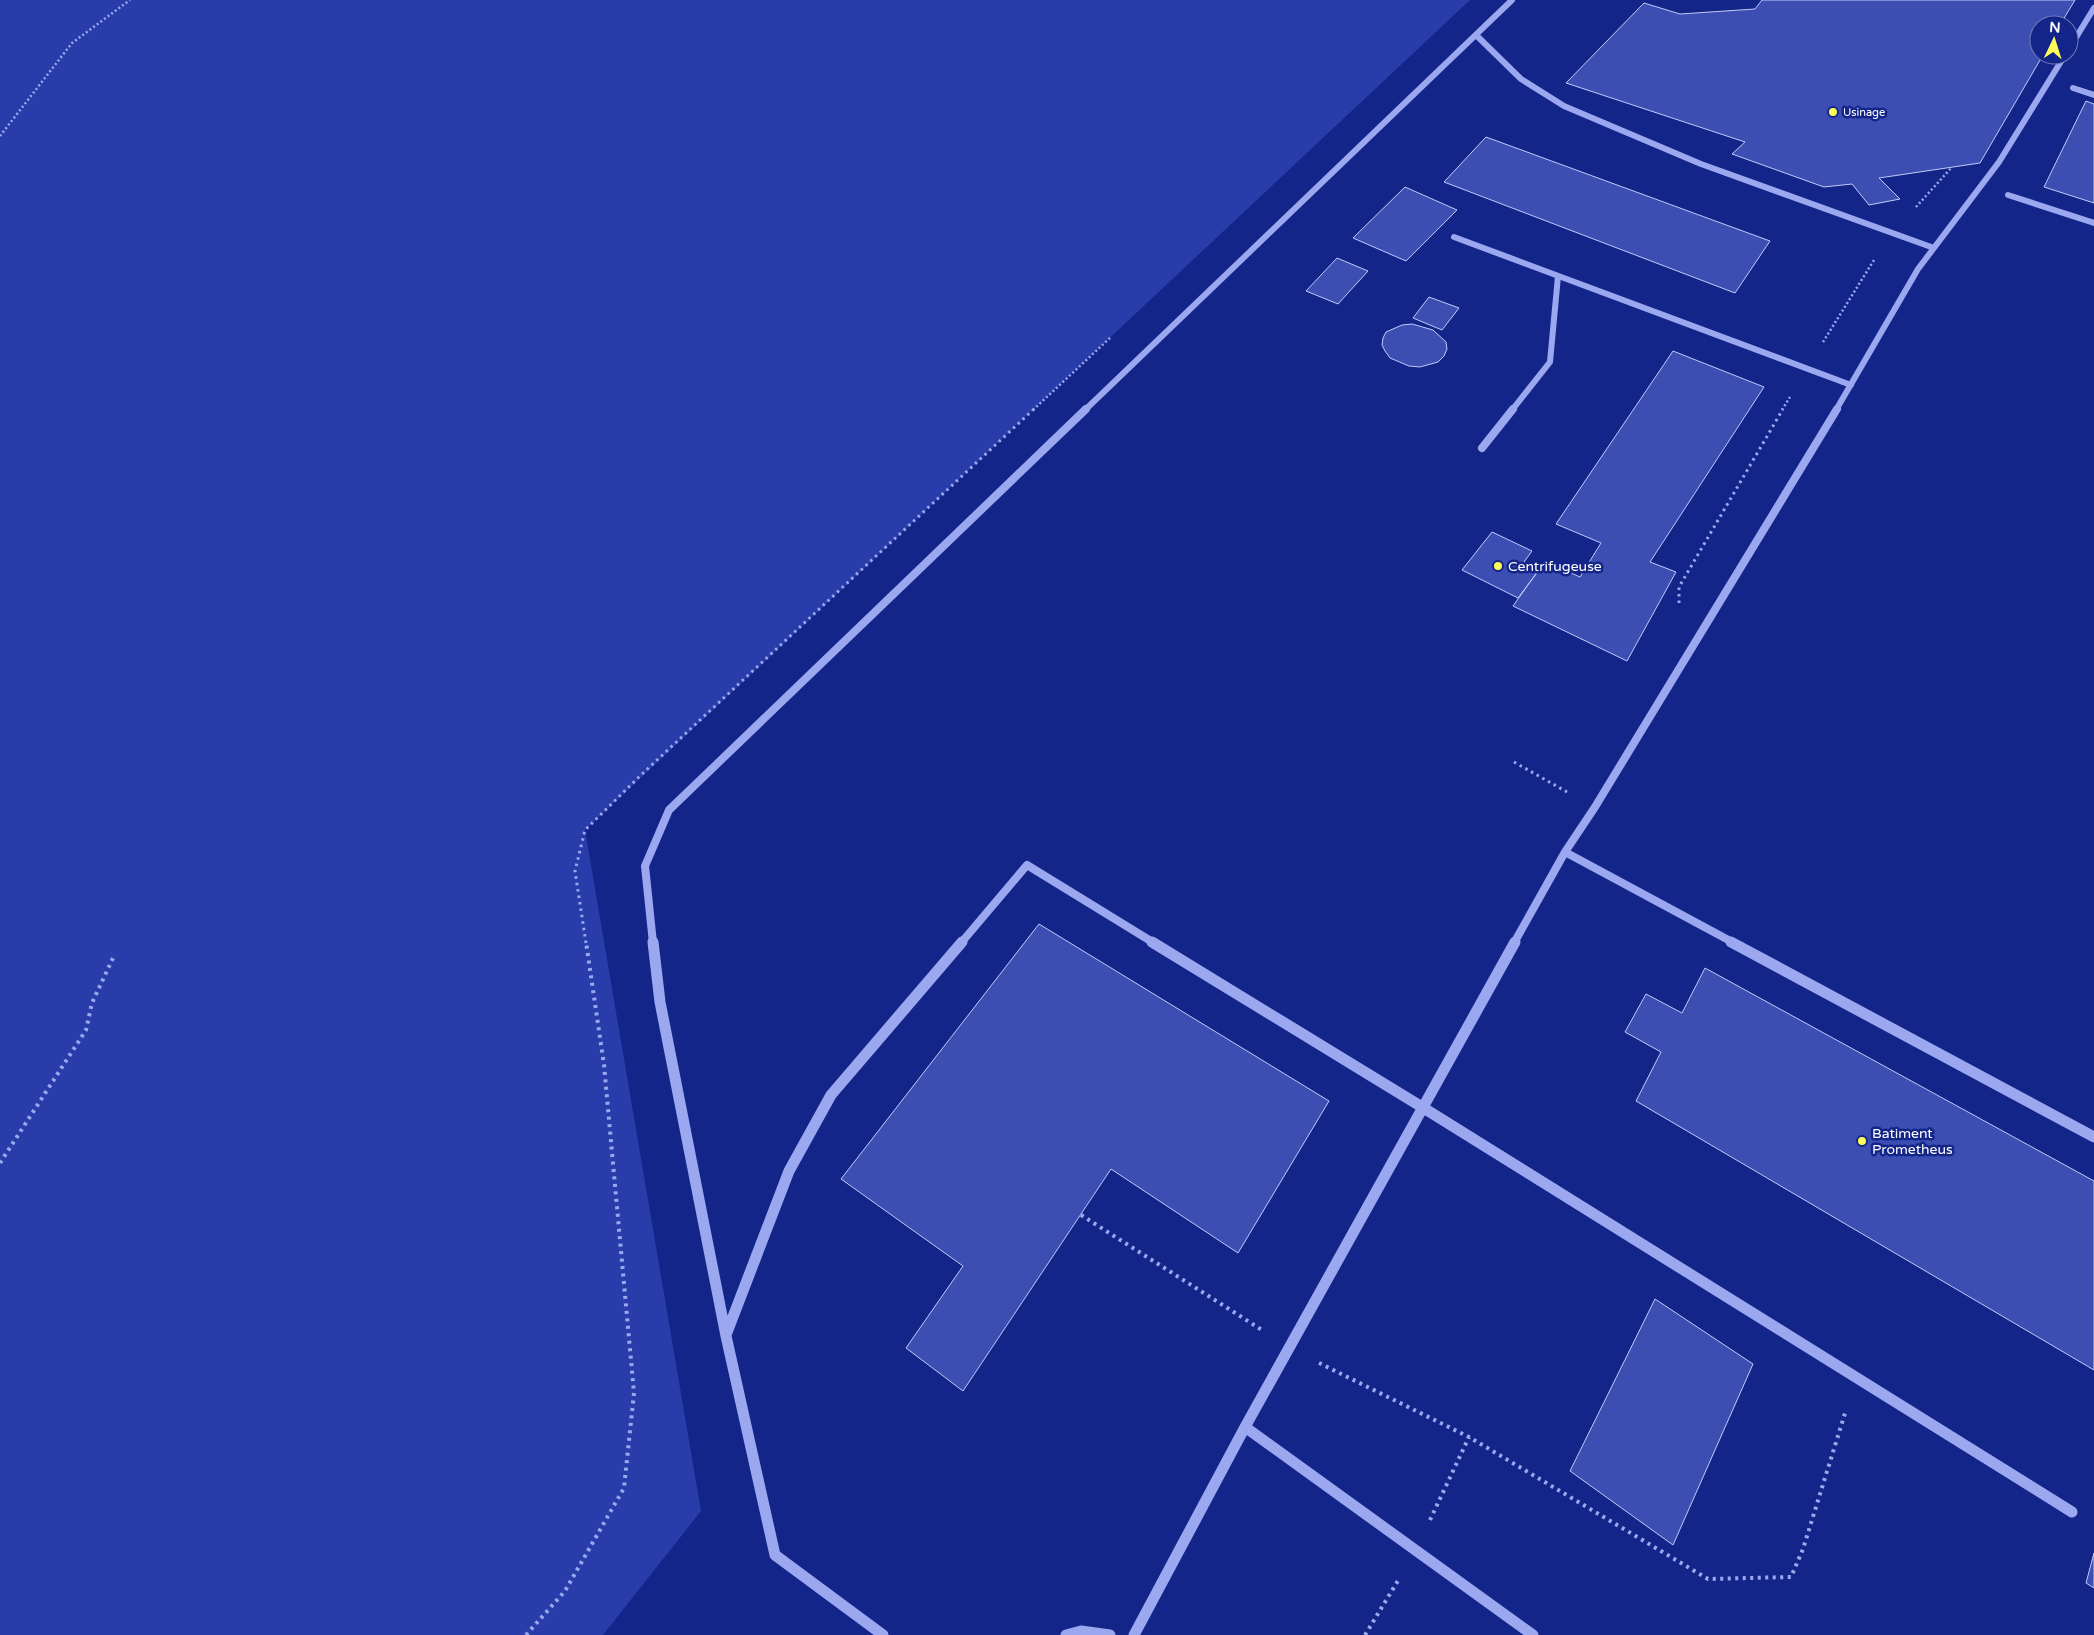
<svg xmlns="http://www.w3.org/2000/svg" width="2094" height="1635" viewBox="0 0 2094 1635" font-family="'Varela Round',sans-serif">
<rect width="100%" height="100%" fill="#142589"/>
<path fill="#293daa" d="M0 0H1470L585 830 701 1511 603 1635H0Z"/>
<path fill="#3d4eb3" stroke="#c1cafb" d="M1762 0H2075L2060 25H2039V55H2043L1980 163 1879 178 1900 199 1869 205 1852 184 1824 187 1732 154 1745 142 1566 83 1644 3 1680 14 1755 9Z
M2086 101 2094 104V203L2044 187Z
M1486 137 1770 241 1735 293 1444 182Z
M1405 187 1457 210 1406 261 1353 238Z
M1337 258 1368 271 1338 304 1306 291Z
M1429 297 1459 308 1442 330 1413 318Z
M1412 324 1433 330 1446 342 1447 349 1444 356 1438 362 1420 367 1409 366 1390 358 1385 351 1382 345 1383 338 1386 332 1402 325Z
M1673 351 1764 387 1650 562 1676 572 1627 661 1513 606 1545 561 1580 577 1601 543 1556 524Z
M1492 532 1532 551 1524 562 1539 570 1518 598 1462 570Z
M1039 924 1329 1101 1238 1253 1111 1169 963 1391 906 1348 963 1266 841 1179Z
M1705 968 2094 1181V1370L1636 1101 1661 1052 1625 1032 1646 994 1682 1013Z
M1655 1299 1753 1364 1673 1545 1570 1471Z
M2094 1553V1588L2086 1583Z"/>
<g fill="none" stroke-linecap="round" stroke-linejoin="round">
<path stroke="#9ba8f0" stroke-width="2.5" stroke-dasharray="2 2.5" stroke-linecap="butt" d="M0 136 72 43 130 0
M1916 207 1952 167
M1823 342 1874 260
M1033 410 1111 337
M1782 410 1790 397"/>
<path stroke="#9ba8f0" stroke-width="3" stroke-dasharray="2.5 4" stroke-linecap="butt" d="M1679 603V587L1783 409
M1514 762 1567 792
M586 943 575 871 585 830 641 775 1034 409"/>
<path stroke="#9ba8f0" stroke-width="4" stroke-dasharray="3 4.5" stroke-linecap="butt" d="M0 1163 86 1030 92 1003 113 958
M1081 1215 1262 1330
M1319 1363 1469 1437 1708 1579 1791 1577 1803 1549 1846 1410
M1430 1520 1469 1437
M526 1635 565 1591 624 1488 634 1393 604 1065 586 942
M1365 1635 1399 1579"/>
<path stroke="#9ba8f0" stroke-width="6" d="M1476 35 1521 79 1564 106 1701 164 1934 248
M2069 49 2094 8
M2073 88 2094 95
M2008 195 2094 223
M1454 237 1851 385
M1085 410 1512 0
M1512 410 1550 362 1558 276
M1836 410 1918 269 1999 162 2065 55"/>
<path stroke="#9ba8f0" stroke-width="8" d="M1482 448 1513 409
M1565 852 1734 943
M653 943 645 866 669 810 1086 409
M961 943 1027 865 1154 943
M1514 943 1565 852 1595 807 1837 409"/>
<path stroke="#9ba8f0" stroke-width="11" d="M653 942 660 1002 726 1336 775 1555 883 1635
M1152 942 1422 1107 2072 1512
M1731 942 2094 1137
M726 1335 789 1171 831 1095 962 942
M1245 1427 1533 1635
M1066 1635 1081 1631 1110 1635
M1134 1635 1245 1427 1515 942"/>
</g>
<g fill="#feff59" stroke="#142589" stroke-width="2">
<circle cx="1833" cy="112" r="5"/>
<circle cx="1498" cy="566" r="5"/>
<circle cx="1862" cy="1141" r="5"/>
</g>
<g text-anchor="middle" stroke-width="5" stroke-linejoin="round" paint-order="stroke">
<g font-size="11" fill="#fff" stroke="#142589" text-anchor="start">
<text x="1843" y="116">Usinage</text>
</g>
<g font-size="14" fill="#fff" stroke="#142589" text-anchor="start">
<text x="1508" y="571">Centrifugeuse</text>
<text x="1872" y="1138">Batiment<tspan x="1872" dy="16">Prometheus</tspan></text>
</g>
</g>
<g transform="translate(2054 40) rotate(4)"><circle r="24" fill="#142589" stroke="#727cb8"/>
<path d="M0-4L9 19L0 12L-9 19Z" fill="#feff59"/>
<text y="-8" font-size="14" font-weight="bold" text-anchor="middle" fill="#ffffff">N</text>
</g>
</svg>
